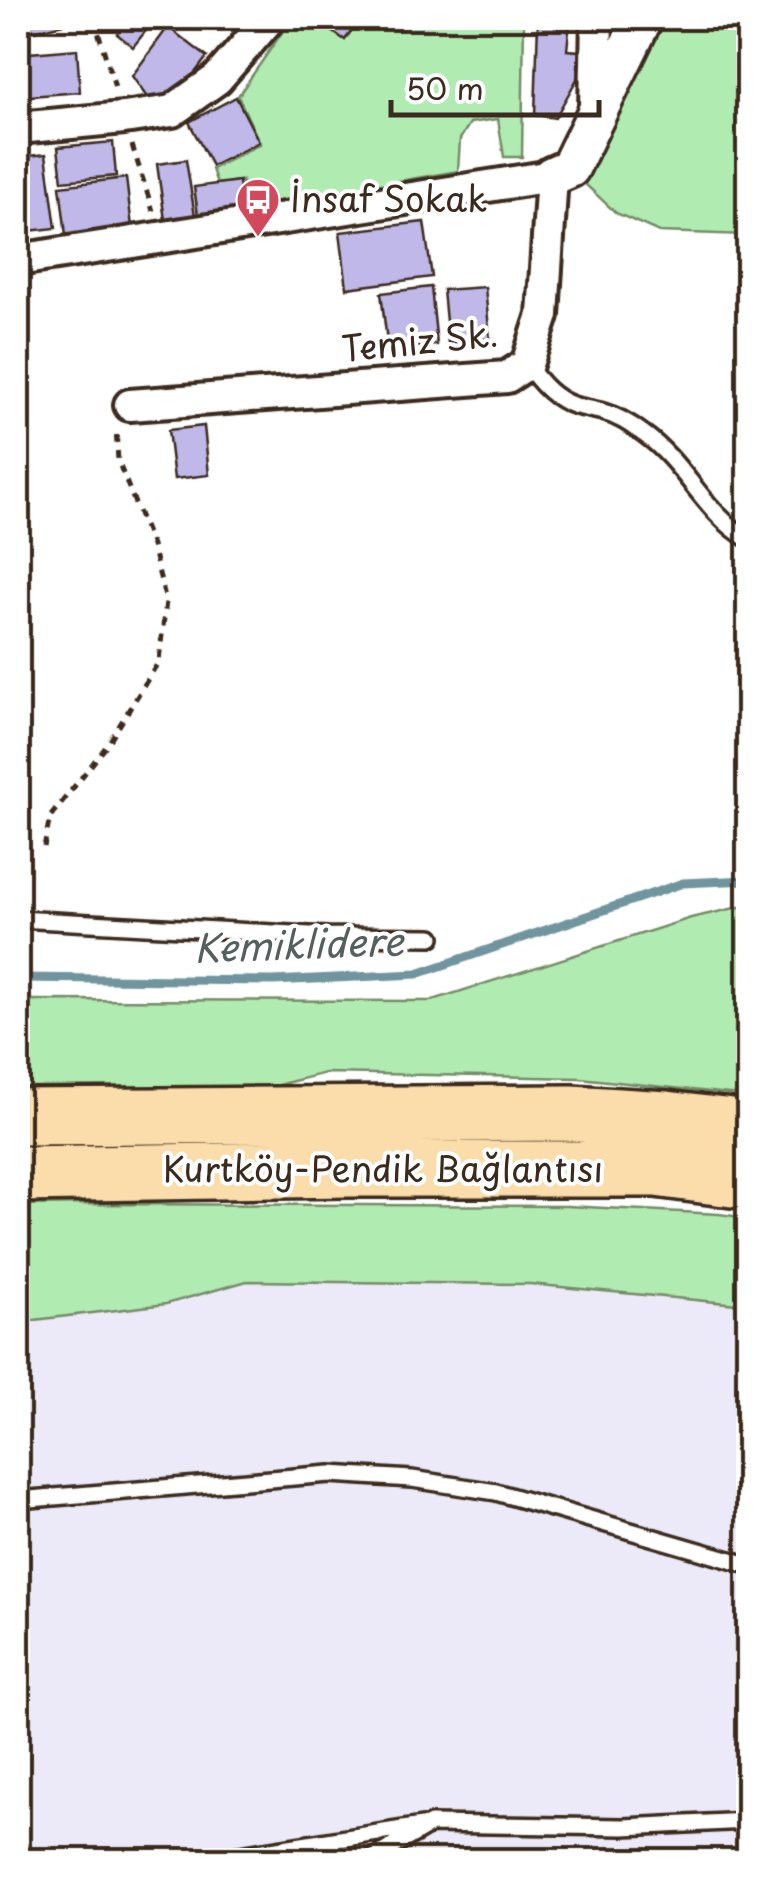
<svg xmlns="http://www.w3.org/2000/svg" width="766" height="1878" viewBox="0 0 766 1878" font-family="'Playpen Sans',sans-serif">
<rect width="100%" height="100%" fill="#fff"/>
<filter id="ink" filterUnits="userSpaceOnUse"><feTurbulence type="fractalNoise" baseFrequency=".01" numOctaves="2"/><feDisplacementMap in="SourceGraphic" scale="20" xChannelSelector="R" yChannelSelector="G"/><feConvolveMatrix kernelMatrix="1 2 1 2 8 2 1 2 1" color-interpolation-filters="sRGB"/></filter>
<g filter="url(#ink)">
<path fill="#eceaf8" d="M247 1281 526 1283 748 1305V1860H18V1322L166 1304Z"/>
<path fill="#b0ecb2" stroke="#768b68" stroke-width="2.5" d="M292 18H524L522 157H504L498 119 470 123 460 139 458 171 246 207 242 181 217 184 212 169 260 144 238 96Z
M664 18H748V235L659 232 616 213 584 183Z
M748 905V1096L580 1078 325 1073 250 1092 18 1097V1000L430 1001 691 918Z
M99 1204 567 1206 719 1214 748 1218V1305L530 1284 247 1281 166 1304 18 1322V1205Z"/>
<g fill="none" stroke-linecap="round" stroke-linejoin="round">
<path stroke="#6f959e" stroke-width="9" d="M18 978 273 981 417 974 683 883 748 880"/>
</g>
<path fill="#bfb8e9" stroke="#3b2a1e" stroke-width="2.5" d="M18 18H63V24L18 35Z
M113 18H156L133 47 117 34 123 25Z
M312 18H360L345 40Z
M570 20 567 50 579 51 577 79 555 118 535 115 538 21Z
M168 27 207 57 166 111 146 96 132 76Z
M77 49 80 92 18 97V54Z
M236 97 259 142 212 166 189 122Z
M113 142 116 176 62 181 58 147Z
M46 154 56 228 18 232V157Z
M186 160 195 216 165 220 157 164Z
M126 178 132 227 66 235 60 186Z
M239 181 242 209 198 215 194 187Z
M424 222 432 277 347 288 340 232Z
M431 287 437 345 388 350 381 293Z
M485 287 490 339 448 343 443 290Z
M204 426 209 475 174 479 168 430Z"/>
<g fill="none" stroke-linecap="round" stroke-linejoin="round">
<defs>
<path id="service" d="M527 364C538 381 552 398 573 405 582 408 593 409 603 412 618 416 632 425 644 434 686 464 703 512 748 539
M18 919 328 936 432 937
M18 1500 330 1474 412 1479 496 1492 748 1565
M208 1860 422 1826
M370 1860 431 1824 624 1827 748 1821"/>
<path id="minor" d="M595 109 597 18
M18 128 124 118 172 111 217 79 270 18
M18 260 552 176 543 315 527 364 507 377 130 405"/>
<path id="tertiary" d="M552 176 570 168 643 18"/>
<path id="motorway" d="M18 1117 571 1113 666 1119 748 1129
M18 1174 349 1169H656L748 1181"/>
</defs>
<use href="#service" stroke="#3b2a1e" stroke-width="22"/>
<use href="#minor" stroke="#3b2a1e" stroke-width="38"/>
<use href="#tertiary" stroke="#3b2a1e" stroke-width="45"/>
<use href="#motorway" stroke="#3b2a1e" stroke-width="62"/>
<path stroke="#3b2a1e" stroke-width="5" stroke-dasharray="8 8" stroke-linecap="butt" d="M94 18 116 91
M132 145 153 211
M44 847 50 817 108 744 159 661 166 601 152 546 118 461 116 429"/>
<use href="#service" stroke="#fff" stroke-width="15"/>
<use href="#minor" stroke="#fff" stroke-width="30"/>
<use href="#tertiary" stroke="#fff" stroke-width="38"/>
<use href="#motorway" stroke="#faddab" stroke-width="55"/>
</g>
</g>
<defs>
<symbol id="bus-pin" viewBox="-11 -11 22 30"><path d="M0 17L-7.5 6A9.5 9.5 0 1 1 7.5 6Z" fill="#d1495b" stroke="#fff"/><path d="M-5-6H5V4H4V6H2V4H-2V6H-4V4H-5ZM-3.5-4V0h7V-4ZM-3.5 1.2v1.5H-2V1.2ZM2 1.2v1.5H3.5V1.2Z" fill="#fff"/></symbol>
</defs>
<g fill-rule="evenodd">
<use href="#bus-pin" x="233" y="175" width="50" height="68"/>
</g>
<g text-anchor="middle" stroke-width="8" stroke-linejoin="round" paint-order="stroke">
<g font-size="35" fill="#3b2a1e" stroke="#fff" text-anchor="start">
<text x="290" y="212">İnsaf Sokak</text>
</g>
<g font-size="35" fill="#3b2a1e" stroke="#fff">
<text transform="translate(420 342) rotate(-6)" y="12">Temiz Sk.</text>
<text x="383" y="1182">Kurtköy-Pendik Bağlantısı</text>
</g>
<g font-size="38" font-style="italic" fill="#55605e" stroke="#fff">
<text transform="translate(299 946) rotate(-2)" y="13">Kemiklidere</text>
</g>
</g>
<rect width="766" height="1878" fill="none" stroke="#fff" stroke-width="60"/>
<rect x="30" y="30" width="706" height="1818" fill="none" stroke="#3b2a1e" stroke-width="4" filter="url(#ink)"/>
<path d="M391 100v15h208v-15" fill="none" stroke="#3b2a1e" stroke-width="5"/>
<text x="406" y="100" font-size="30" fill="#3b2a1e" stroke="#ffffff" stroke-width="8" paint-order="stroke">50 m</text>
</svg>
